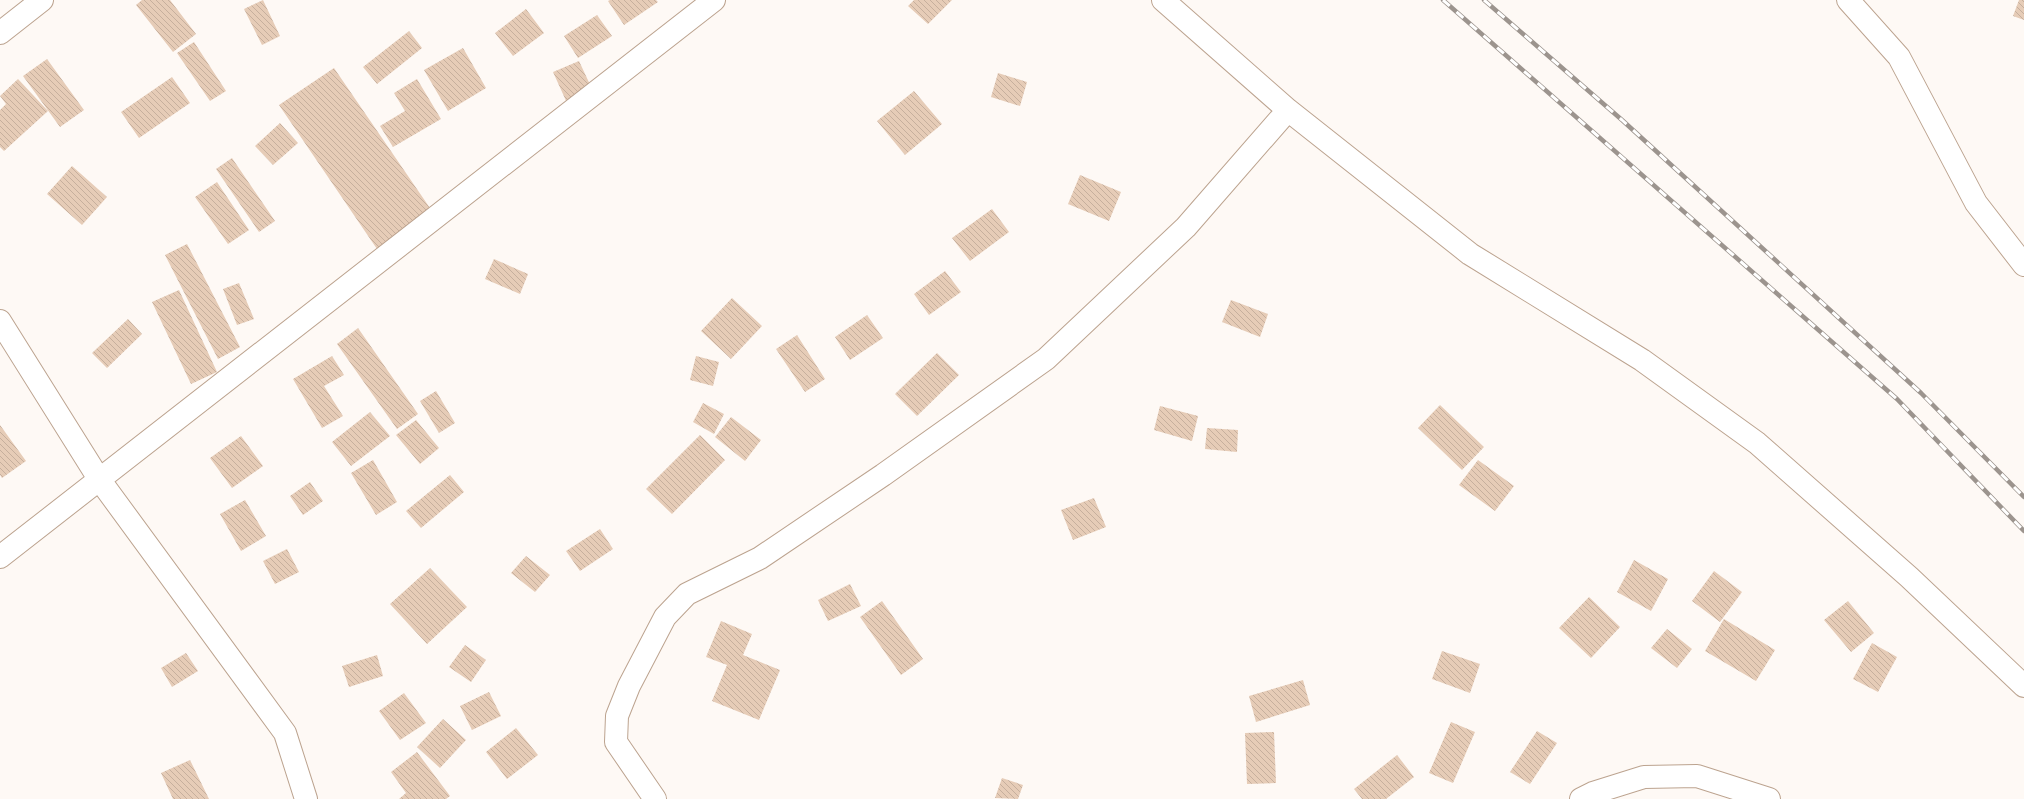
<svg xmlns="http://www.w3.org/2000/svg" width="2024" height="799" viewBox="0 0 2024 799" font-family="'Varela Round',sans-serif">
<defs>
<pattern id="building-back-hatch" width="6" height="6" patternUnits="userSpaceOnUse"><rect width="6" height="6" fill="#e6ccb7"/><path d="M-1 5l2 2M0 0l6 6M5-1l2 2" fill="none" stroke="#c6af9d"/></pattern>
</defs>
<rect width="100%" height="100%" fill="#fef9f5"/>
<path fill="url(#building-back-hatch)" d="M142 0H170L196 34 173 52 136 5Z
M263 0 280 36 262 45 244 9Z
M610 0H656L658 2 624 25 608 1Z
M914 0H952L928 24 908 6Z
M2019 0H2024V20L2013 16Z
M526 9 544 33 513 56 495 33Z
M597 15 612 36 578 58 564 36Z
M409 31 422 48 377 84 363 67Z
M194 42 226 91 210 101 177 53Z
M463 48 486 88 448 111 424 70Z
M47 59 84 110 60 127 23 76Z
M579 61 593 91 567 103 553 72Z
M334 68 432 211 377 249 279 105Z
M998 73 1027 82 1020 106 991 97Z
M172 77 190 103 139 138 121 112Z
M18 79 48 111 4 151 0 147V110L6 104 0 96Z
M417 79 441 119 393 147 380 126 405 111 394 93Z
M914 91 942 124 905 155 877 121Z
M280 123 298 143 273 165 255 146Z
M232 158 275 221 259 232 216 169Z
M72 166 107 197 82 225 47 194Z
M1080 175 1121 192 1109 221 1068 204Z
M217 182 249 230 228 244 195 197Z
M992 209 1009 232 970 261 952 238Z
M187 244 240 347 218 359 165 255Z
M494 259 528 274 520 294 485 279Z
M945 271 961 292 929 315 914 294Z
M239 283 254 319 237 325 223 289Z
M179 290 217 372 191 384 152 302Z
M732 298 762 326 731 359 701 331Z
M1231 300 1268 314 1260 337 1222 322Z
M867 315 883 338 850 360 835 337Z
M128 319 142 334 107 368 92 353Z
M358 328 418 414 397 429 337 344Z
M797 335 825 379 805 392 776 349Z
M937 353 959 375 917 416 895 394Z
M332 356 344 375 324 386 343 416 322 428 293 379Z
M696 356 719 362 713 386 690 380Z
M436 391 455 423 439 433 420 401Z
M703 403 724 414 714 434 693 422Z
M1440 405 1484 447 1462 470 1418 428Z
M1160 406 1198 416 1192 441 1154 430Z
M370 412 390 436 351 466 332 442Z
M731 417 761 440 745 461 715 437Z
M416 420 439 448 420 464 396 435Z
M0 425 26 461 2 478 0 475Z
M1207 428 1238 430 1237 452 1205 449Z
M700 435 725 460 672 514 646 489Z
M241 436 263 466 232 488 210 458Z
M373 460 397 502 376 515 351 473Z
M1478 460 1514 486 1495 511 1459 485Z
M450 475 464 492 421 528 406 511Z
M310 482 323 501 303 515 290 496Z
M1094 498 1106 527 1073 540 1061 510Z
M245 500 266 536 241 551 220 514Z
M600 529 613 549 580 571 566 551Z
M287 549 299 572 275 584 263 561Z
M526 556 550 575 535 592 511 573Z
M1634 560 1668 579 1651 611 1617 592Z
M430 568 467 607 427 644 390 604Z
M1714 571 1742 592 1720 622 1692 601Z
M850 584 861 606 828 621 818 600Z
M1589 597 1620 627 1591 658 1559 628Z
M882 601 923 659 901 675 860 617Z
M1848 601 1874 633 1851 652 1824 620Z
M1724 619 1775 650 1756 681 1705 651Z
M721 621 752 634 743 655 780 670 759 720 712 701 727 665 706 657Z
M1667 629 1692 649 1677 668 1651 648Z
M1872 643 1897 657 1878 692 1853 679Z
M465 645 486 660 471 682 449 667Z
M1442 651 1480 664 1470 693 1432 679Z
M186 653 198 671 172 687 161 668Z
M377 655 383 676 349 687 342 666Z
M1303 680 1310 705 1256 722 1249 696Z
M489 692 501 716 472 730 460 706Z
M404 693 426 723 400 740 379 711Z
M443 719 466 740 440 768 417 747Z
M1451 722 1475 732 1453 783 1429 773Z
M516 728 538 755 507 779 486 752Z
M1537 731 1557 743 1530 784 1510 772Z
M1274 732 1276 783 1247 784 1245 733Z
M417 752 450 796 446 799H399L406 793 391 772Z
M1397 755 1414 777 1386 799H1362L1354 789Z
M190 760 209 799H173L161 773Z
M1002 778 1023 785 1018 799 995 798Z"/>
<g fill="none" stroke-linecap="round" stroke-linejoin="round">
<defs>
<path id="street" d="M1163 0 1288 110 1470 254 1642 360 1757 443 1909 577 2024 686
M1848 0 1899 57 1976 203 2024 265
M0 33 42 0
M0 321 99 479 285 733 306 799
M0 557 714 0
M655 799 616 742 617 716 629 686 665 617 687 594 760 558 883 475 1046 359 1186 227 1288 110
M1581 799 1593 793 1644 777 1697 776 1769 799"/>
</defs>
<use href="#street" stroke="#bca38f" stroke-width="24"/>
<use href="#street" stroke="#fff" stroke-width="22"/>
<defs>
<path id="rail" d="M1443 0 1897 399 2024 531
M1484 0 1622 120 1921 393 2024 497"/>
</defs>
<use href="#rail" stroke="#9c948e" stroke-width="4.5"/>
<use href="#rail" stroke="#fff" stroke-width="3" stroke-dasharray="9" stroke-linecap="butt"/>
</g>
</svg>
